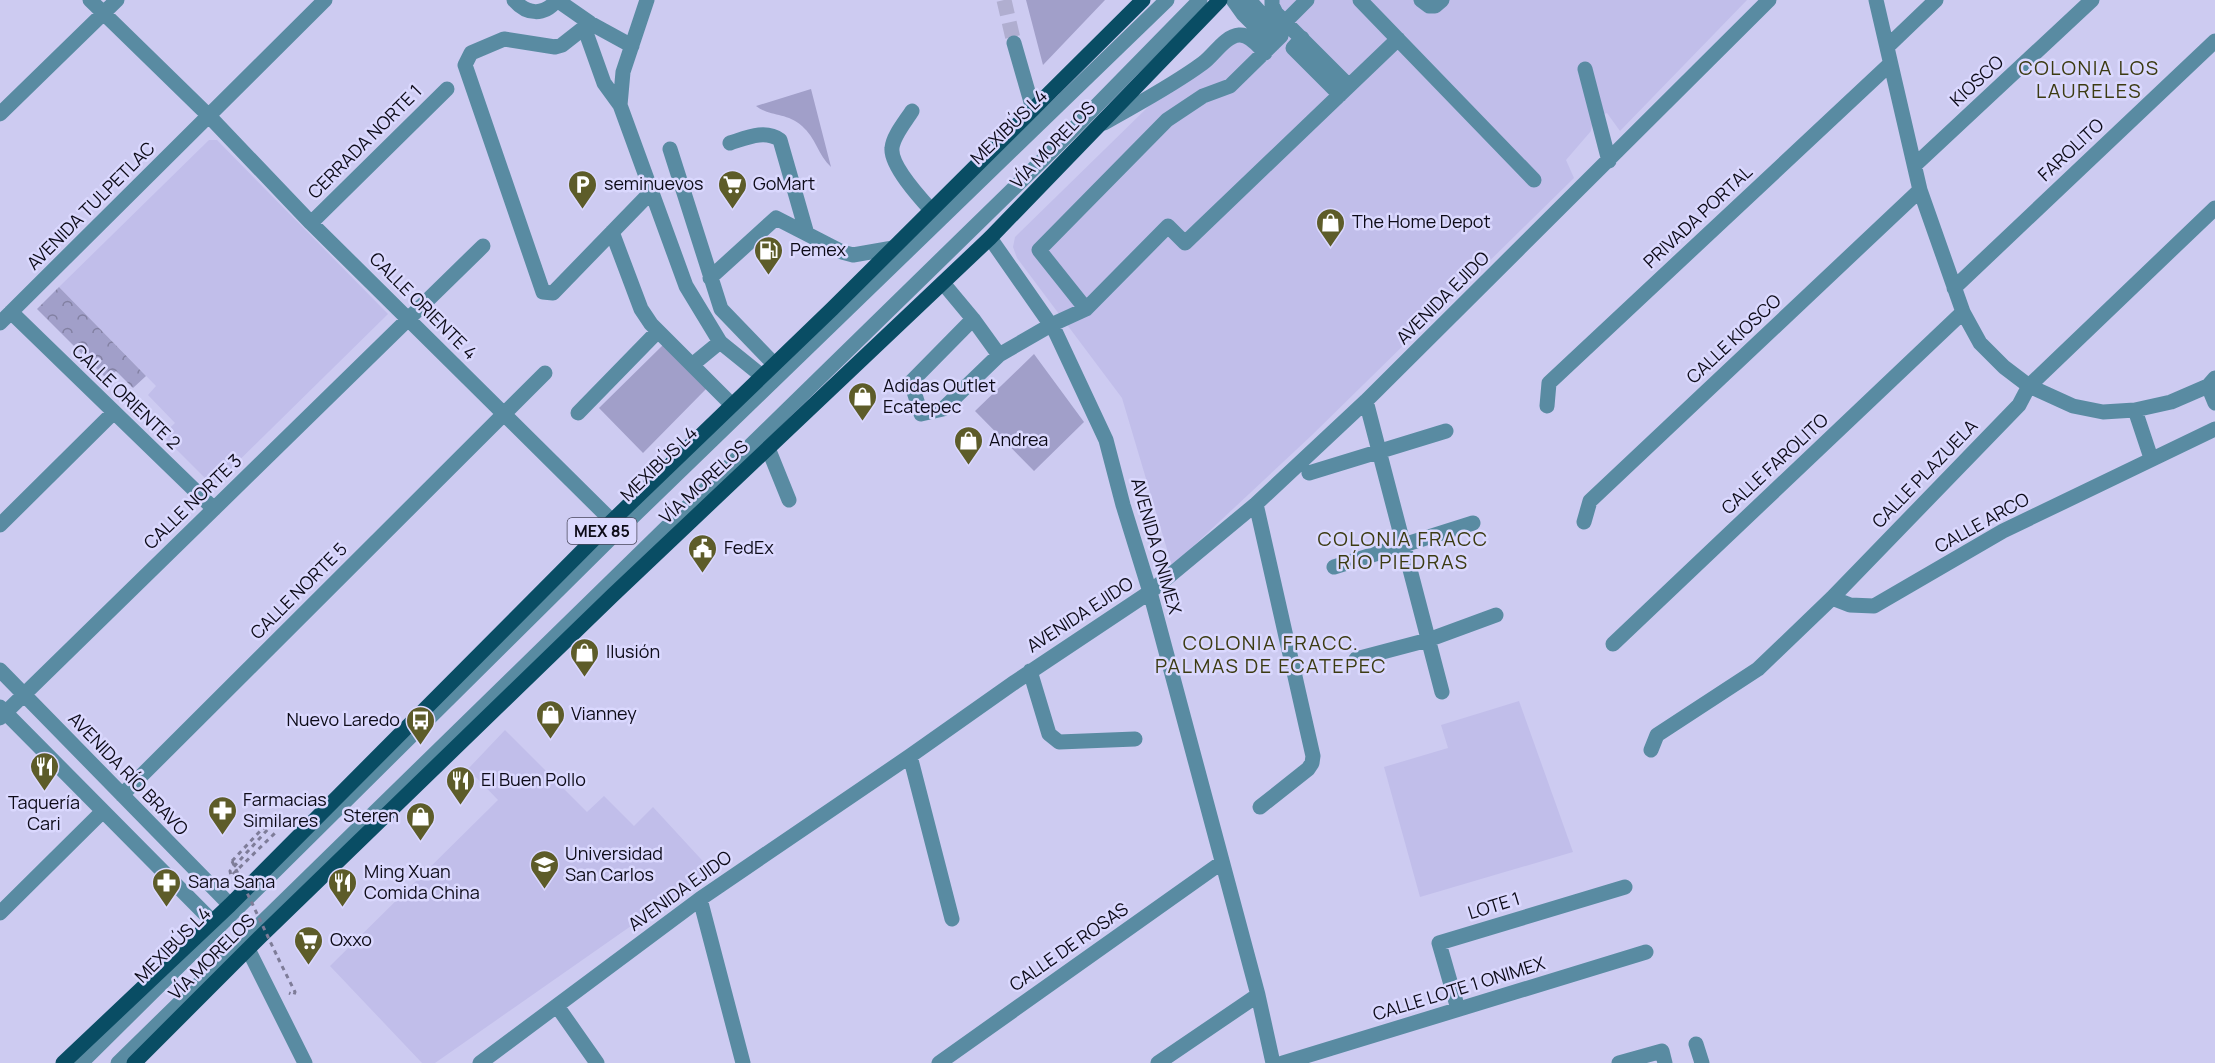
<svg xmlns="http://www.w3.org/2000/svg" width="2215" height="1063" viewBox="0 0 2215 1063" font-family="Manrope,sans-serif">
<defs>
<pattern id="park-crowns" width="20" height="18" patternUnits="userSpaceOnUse" patternTransform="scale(1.5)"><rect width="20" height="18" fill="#a19fc9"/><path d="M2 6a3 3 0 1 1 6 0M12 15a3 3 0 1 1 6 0" fill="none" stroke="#8280a2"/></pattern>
</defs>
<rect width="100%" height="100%" fill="#cdcbf1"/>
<path fill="#c1beea" d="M1276 0H1747L1620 131 1607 113 1593 117 1591 131 1566 160 1574 178 1311 436 1172 566 1122 398 1017 258 1013 247 1015 237 1149 106 1212 63Z
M209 140H217L388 314 213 486 162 435 175 423 148 395 156 386 59 287Z
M1519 701 1573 852 1420 897 1384 767 1448 748 1441 725Z
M505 730 587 812 604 796 634 826 653 807 711 870 435 1063H422L330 966 498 800 468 769Z"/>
<path fill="#a19fc9" d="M1026 0H1105L1043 65Z
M811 89 831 167C818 155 816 138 802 126 786 112 770 117 756 106Z
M664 344 707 388 643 453 599 408Z
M1034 354 1084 422 1034 471 975 411Z"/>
<path fill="url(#park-crowns)" d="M59 287 146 376 133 388 116 371 107 379 37 309Z"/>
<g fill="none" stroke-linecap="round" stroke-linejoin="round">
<path stroke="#b0aed0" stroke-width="15" stroke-dasharray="15 8" stroke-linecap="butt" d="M1004 0 1014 43"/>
<path stroke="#7e7c98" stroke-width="3" stroke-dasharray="4.5 4.5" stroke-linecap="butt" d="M232 861 263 828H269L230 871 231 876 275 833 278 835
M278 958 295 992 294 995 289 993"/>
<path stroke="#598ba2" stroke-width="15" d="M90 0 209 116 311 223 612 521
M514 0C527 15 544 16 557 0
M557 0 590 23
M647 0 623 72 620 105 686 286 720 342 692 365
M1233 0 1243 14 1273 44
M1272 0V5L1276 13 1349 86
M1360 0 1534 180
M1421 0 1429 6H1435L1442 0
M1876 0 1920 190 1963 312 1980 343 2004 367 2029 386 2073 406 2103 412 2135 410 2171 402 2208 386 2215 378
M1285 22 1307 0
M584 27 604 83 620 105
M1302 38 1293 48 1340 95
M1014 43 1033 109
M632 46 590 23 562 45 555 47 504 39 471 53 465 65 543 292 553 293 651 192
M1887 47 1936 0
M1585 69 1609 161
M912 111C905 122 893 136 892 148 890 165 920 198 931 210
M0 114 117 0
M1104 123C1137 104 1172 86 1203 63 1214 55 1225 36 1239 35 1250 34 1258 46 1265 53
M730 143C746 138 765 129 780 140L807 234
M670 149 721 309 774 364
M1915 165 2092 0
M311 223 447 89
M612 232 641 309 651 324 732 405
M990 238 1055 331 1106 440 1123 505 1150 592 1258 995 1273 1063
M710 278 776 218 842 252 853 255 893 248
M943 283 973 319 911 382 921 414 943 409 999 355 1051 325 1086 309 1168 226 1185 243 1398 39
M1954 288 2215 41
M1086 309 1039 250 1167 120 1203 96 1230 86 1281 36 1249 0
M11 312 214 509
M973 319 999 355
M0 323 325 0
M720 342 762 376
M2208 386 2215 403
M1366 401 1442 692
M1547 406 1549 383 1890 64
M2135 410 2151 458
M578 413 658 331
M768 448 789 500
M1309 473 1446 431
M1256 504 1313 756 1312 763 1308 769 1260 807
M1584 522 1590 501 1920 190
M0 525 114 412
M1334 567 1473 523
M1832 598 1850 605 1874 606 2003 531 2215 429
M1613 644 1963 312
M1356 659 1428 640 1496 615
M0 670 230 905
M1030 671 1049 734 1059 742 1135 739
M0 707 212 921
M0 718 483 246
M1651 750 1657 735 1758 669 1832 598 2019 405 2029 386 2215 208
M910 756 952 919
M122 795 545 373
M700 899 743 1063
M0 913 103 811
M248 949 305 1063
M557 1006 597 1063
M1458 1009 1439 943 1625 887
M1696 1044 1702 1063
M81 1063 614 535 1167 0
M118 1063 1055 148 1200 0
M480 1063 700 899 910 756 1015 682 1150 592 1256 504 1366 401 1769 0
M939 1063 1221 863
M1158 1063 1258 995
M1283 1063 1646 952
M1619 1063 1662 1051 1665 1063"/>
<path stroke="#094d64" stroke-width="15" d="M63 1063 230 905 612 521 832 309 1143 0
M134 1063 259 938 613 595 990 238 1220 0"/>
<path stroke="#7e7c98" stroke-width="3" stroke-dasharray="4.5 4.5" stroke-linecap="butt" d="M232 861 278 958"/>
</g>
<defs>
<symbol id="parking-pin" viewBox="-11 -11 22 30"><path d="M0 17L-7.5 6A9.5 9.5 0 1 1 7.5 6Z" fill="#5d5c29" stroke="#dad8fe"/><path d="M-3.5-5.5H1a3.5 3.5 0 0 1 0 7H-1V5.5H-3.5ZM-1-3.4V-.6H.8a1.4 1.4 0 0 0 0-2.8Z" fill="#fff"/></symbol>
<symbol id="supermarket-pin" viewBox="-11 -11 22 30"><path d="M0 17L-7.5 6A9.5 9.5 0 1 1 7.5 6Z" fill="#5d5c29" stroke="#dad8fe"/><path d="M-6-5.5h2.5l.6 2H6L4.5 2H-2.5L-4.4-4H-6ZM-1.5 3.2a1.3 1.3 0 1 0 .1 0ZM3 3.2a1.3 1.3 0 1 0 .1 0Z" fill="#fff"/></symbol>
<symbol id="shop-pin" viewBox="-11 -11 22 30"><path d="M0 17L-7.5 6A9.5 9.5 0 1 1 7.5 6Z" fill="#5d5c29" stroke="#dad8fe"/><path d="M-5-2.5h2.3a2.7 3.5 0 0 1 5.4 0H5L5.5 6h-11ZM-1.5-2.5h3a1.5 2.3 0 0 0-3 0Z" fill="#fff"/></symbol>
<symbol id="fuel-pin" viewBox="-11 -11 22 30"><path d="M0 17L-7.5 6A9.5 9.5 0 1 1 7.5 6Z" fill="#5d5c29" stroke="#dad8fe"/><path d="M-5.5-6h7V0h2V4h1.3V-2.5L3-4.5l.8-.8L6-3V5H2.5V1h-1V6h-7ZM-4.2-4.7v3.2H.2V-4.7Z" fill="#fff"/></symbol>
<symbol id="civic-pin" viewBox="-11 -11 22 30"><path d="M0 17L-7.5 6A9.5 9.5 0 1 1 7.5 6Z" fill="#5d5c29" stroke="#dad8fe"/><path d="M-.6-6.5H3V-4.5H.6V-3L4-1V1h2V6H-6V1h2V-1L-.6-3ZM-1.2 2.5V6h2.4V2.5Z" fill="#fff"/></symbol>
<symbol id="bus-pin" viewBox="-11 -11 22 30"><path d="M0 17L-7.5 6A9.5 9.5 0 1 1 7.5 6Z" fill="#5d5c29" stroke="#dad8fe"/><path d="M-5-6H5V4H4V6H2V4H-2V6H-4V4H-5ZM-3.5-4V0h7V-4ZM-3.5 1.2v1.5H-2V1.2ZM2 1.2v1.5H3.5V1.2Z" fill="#fff"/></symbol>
<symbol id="restaurant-pin" viewBox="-11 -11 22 30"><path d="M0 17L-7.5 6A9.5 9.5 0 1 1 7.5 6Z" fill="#5d5c29" stroke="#dad8fe"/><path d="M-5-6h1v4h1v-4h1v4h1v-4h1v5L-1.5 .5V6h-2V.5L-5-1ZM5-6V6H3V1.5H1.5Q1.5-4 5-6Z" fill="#fff"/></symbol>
<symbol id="pharmacy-pin" viewBox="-11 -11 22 30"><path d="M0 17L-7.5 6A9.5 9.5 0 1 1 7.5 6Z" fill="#5d5c29" stroke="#dad8fe"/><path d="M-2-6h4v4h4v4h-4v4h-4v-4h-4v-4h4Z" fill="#fff"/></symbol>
<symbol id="university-pin" viewBox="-11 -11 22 30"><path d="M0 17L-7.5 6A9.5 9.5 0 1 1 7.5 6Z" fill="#5d5c29" stroke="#dad8fe"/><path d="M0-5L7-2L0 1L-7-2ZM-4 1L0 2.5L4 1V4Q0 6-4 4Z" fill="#fff"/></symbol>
</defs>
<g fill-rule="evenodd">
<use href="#parking-pin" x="566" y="168" width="33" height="45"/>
<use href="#supermarket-pin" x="716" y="168" width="33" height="45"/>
<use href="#shop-pin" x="1314" y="206" width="33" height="45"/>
<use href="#fuel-pin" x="752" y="234" width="33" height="45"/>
<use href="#shop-pin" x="846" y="380" width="33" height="45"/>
<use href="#shop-pin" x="952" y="424" width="33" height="45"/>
<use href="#civic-pin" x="686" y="532" width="33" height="45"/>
<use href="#shop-pin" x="568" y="636" width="33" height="45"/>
<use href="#shop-pin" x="534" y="698" width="33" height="45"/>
<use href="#bus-pin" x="404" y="704" width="33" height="45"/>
<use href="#restaurant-pin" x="28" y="750" width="33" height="45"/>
<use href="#restaurant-pin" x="444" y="764" width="33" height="45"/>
<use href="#pharmacy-pin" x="206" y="794" width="33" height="45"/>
<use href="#shop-pin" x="404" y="800" width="33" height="45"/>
<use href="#university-pin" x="528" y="848" width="33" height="45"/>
<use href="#pharmacy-pin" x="150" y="866" width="33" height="45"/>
<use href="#restaurant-pin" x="326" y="866" width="33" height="45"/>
<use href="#supermarket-pin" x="292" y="924" width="33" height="45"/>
</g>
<g text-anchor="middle" stroke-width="5" stroke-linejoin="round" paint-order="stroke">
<rect fill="#dad8fe" stroke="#4a485d" stroke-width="1.5" x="567.5" y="518" width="69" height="26" rx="4.5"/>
<g font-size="16" font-weight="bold" fill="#0d0b18">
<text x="602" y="537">MEX 85</text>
</g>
<g font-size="18" fill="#0d0b18" stroke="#dad8fe">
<text transform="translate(1977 81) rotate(-43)" y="6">KIOSCO</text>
<text transform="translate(1009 127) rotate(-44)" y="6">MEXIBÚS L4</text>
<text transform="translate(365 142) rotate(-45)" y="6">CERRADA NORTE 1</text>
<text transform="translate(1053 145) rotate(-46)" y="6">VÍA MORELOS</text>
<text transform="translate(2071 150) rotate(-43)" y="6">FAROLITO</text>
<text transform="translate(91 206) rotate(-45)" y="6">AVENIDA TULPETLAC</text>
<text transform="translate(1698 217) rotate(-43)" y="6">PRIVADA PORTAL</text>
<text transform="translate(1443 298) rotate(-45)" y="6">AVENIDA EJIDO</text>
<text transform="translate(423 306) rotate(45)" y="6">CALLE ORIENTE 4</text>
<text transform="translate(1734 339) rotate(-43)" y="6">CALLE KIOSCO</text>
<text transform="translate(126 397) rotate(44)" y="6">CALLE ORIENTE 2</text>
<text transform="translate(659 464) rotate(-44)" y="6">MEXIBÚS L4</text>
<text transform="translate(1775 464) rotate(-43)" y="6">CALLE FAROLITO</text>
<text transform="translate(1925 474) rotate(-46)" y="6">CALLE PLAZUELA</text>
<text transform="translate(704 482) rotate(-43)" y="6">VÍA MORELOS</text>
<text transform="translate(193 502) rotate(-44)" y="6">CALLE NORTE 3</text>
<text transform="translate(1982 523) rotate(-29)" y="6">CALLE ARCO</text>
<text transform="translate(1156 546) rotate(74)" y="6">AVENIDA ONIMEX</text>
<text transform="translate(299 591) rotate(-45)" y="6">CALLE NORTE 5</text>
<text transform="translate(1080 615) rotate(-33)" y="6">AVENIDA EJIDO</text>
<text transform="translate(128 774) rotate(46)" y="6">AVENIDA RÍO BRAVO</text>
<text transform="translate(680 891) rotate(-36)" y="6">AVENIDA EJIDO</text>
<text transform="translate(1494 906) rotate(-17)" y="6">LOTE 1</text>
<text transform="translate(173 945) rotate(-45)" y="6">MEXIBÚS L4</text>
<text transform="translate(1069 947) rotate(-35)" y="6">CALLE DE ROSAS</text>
<text transform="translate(212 957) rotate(-45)" y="6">VÍA MORELOS</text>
<text transform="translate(1459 989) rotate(-17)" y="6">CALLE LOTE 1 ONIMEX</text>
</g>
<g font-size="18" fill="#0d0b18" stroke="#dad8fe" text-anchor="start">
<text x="604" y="190">seminuevos</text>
<text x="753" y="190">GoMart</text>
<text x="1352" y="228">The Home Depot</text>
<text x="790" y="256">Pemex</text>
<text x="883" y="392">Adidas Outlet<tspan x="883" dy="21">Ecatepec</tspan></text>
<text x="989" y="446">Andrea</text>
<text x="724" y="554">FedEx</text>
<text x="606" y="658">Ilusión</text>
<text x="571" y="720">Vianney</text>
<text x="400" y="726" text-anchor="end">Nuevo Laredo</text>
<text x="481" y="786">El Buen Pollo</text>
<text x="243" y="806">Farmacias<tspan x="243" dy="21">Similares</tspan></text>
<text x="44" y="809" text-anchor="middle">Taquería<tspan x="44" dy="21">Cari</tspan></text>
<text x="399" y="822" text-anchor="end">Steren</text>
<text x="565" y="860">Universidad<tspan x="565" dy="21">San Carlos</tspan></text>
<text x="364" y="878">Ming Xuan<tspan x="364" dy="21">Comida China</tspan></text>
<text x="188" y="888">Sana Sana</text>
<text x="330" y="946">Oxxo</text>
</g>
<g font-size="20" letter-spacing="1.5" fill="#3c3b12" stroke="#dad8fe">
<text x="2089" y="75">COLONIA LOS<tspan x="2089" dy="23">LAURELES</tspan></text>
<text x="1403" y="546">COLONIA FRACC<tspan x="1403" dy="23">RÍO PIEDRAS</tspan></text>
<text x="1271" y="650">COLONIA FRACC.<tspan x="1271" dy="23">PALMAS DE ECATEPEC</tspan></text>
</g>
</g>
</svg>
